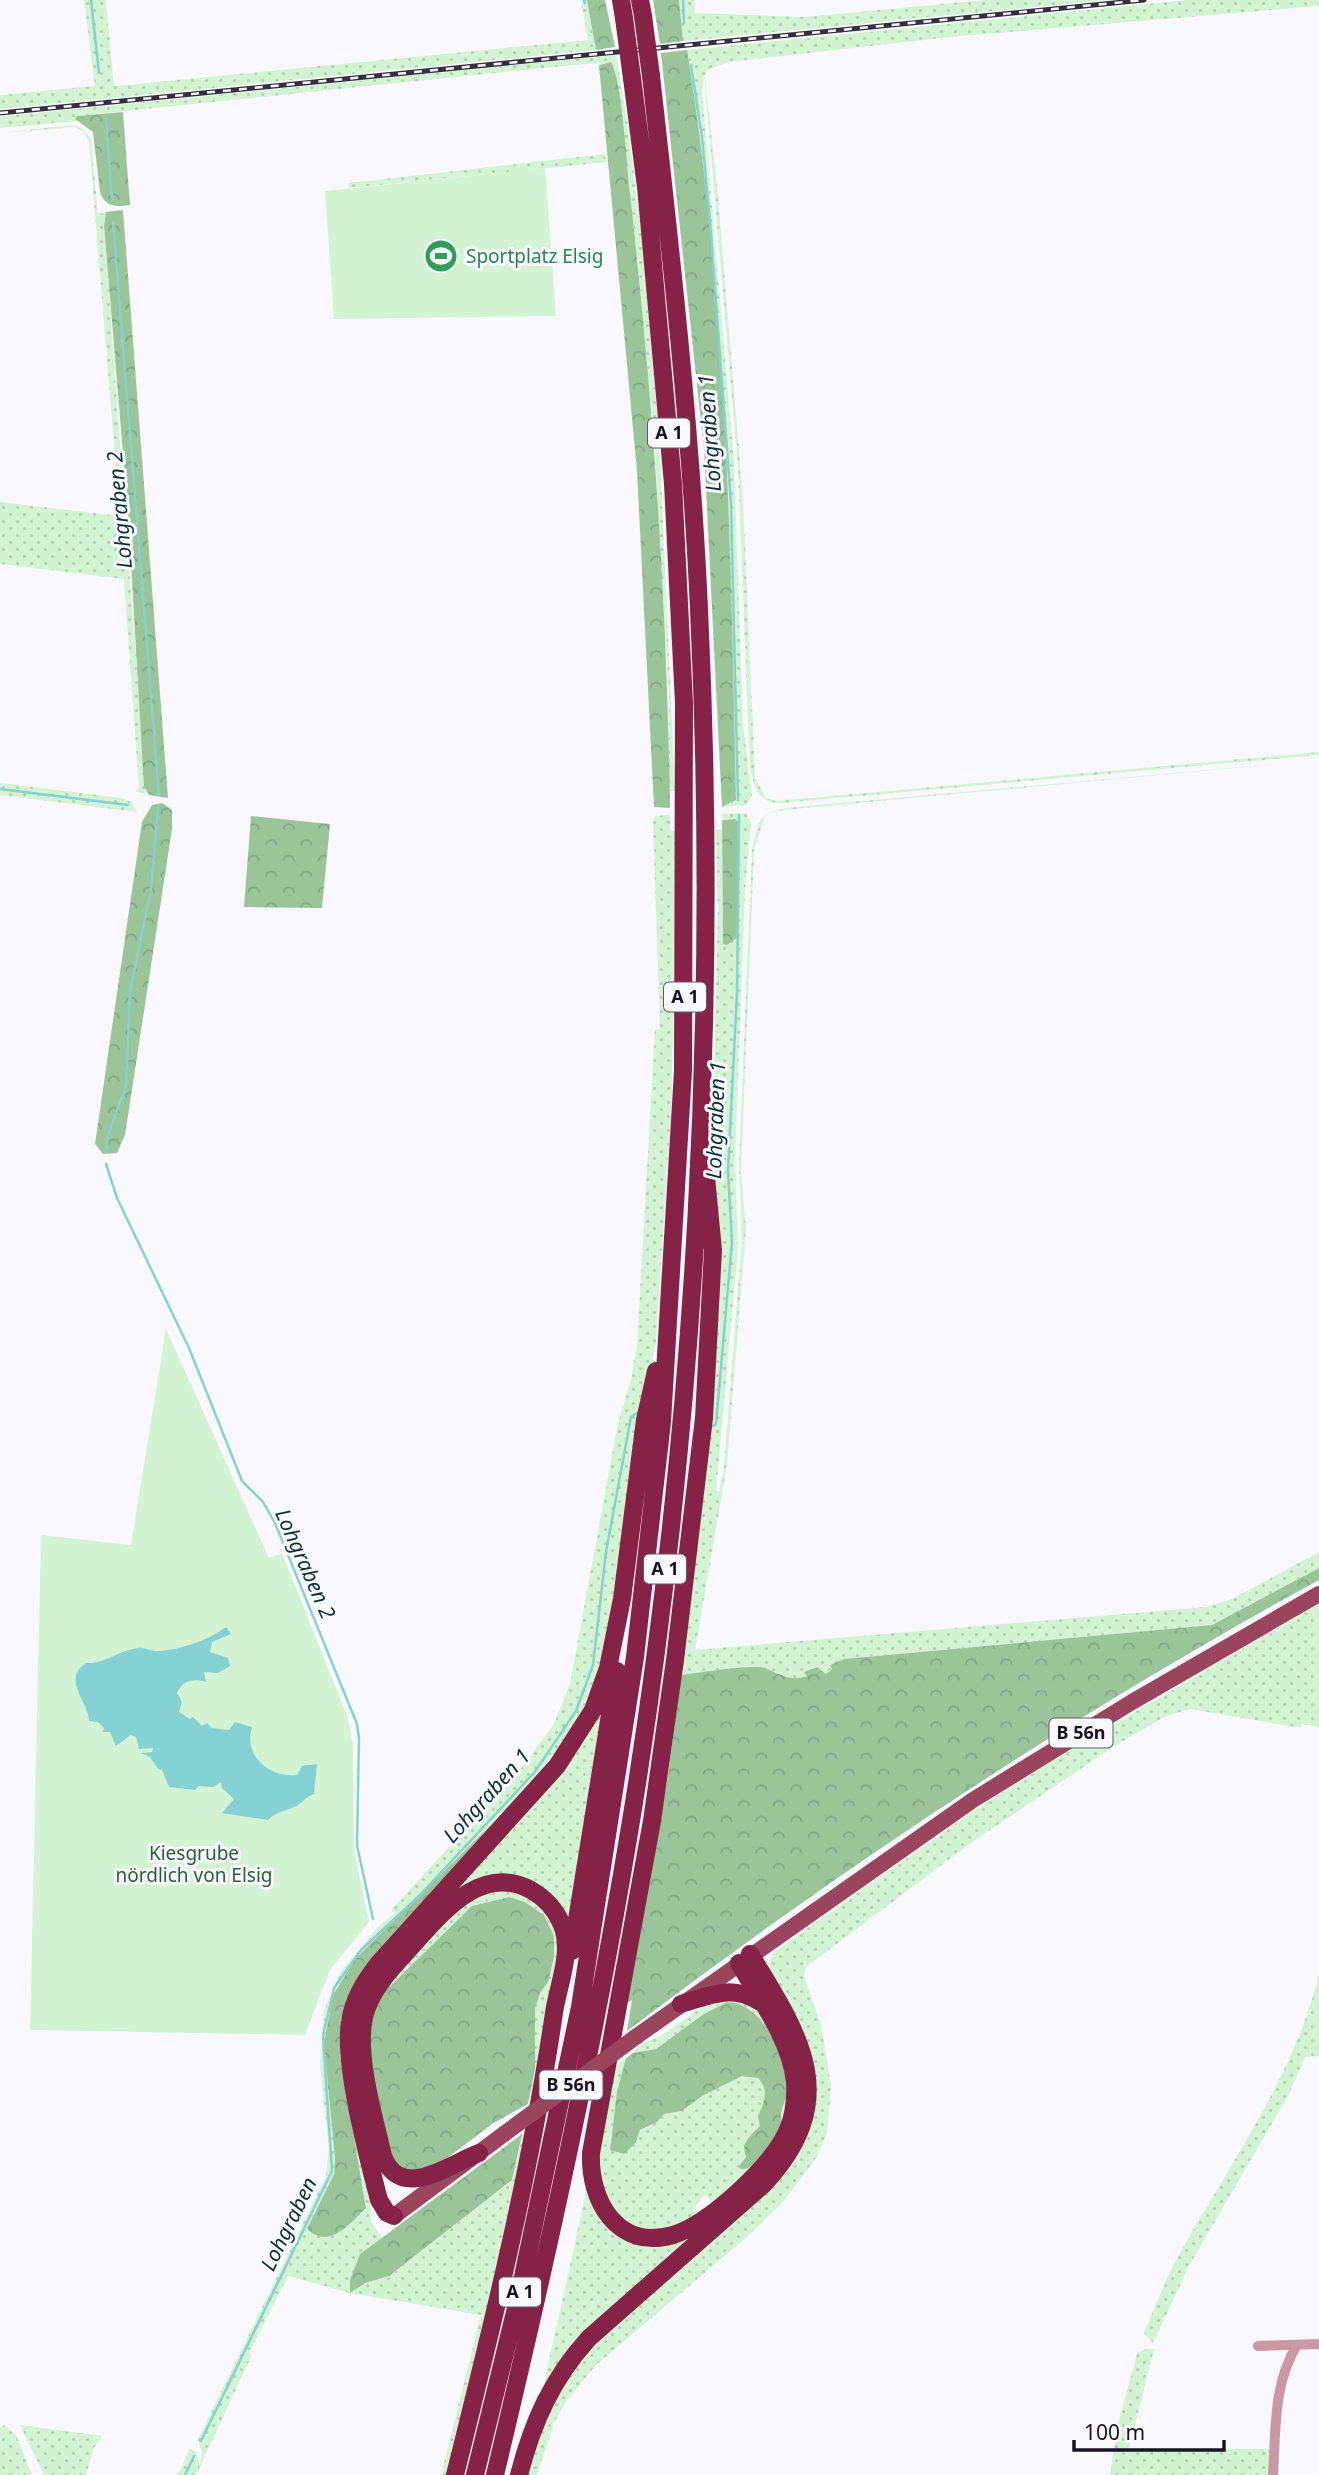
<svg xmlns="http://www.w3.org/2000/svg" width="1319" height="2475" viewBox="0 0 1319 2475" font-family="'Noto Sans',sans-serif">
<defs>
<pattern id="grass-dots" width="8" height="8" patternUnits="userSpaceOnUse" patternTransform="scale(1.75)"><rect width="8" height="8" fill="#d3f4d2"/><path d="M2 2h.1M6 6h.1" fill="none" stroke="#b4d0b4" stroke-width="1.8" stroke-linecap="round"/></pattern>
<pattern id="forest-crowns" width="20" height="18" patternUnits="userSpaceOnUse" patternTransform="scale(1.75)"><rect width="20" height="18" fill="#99c599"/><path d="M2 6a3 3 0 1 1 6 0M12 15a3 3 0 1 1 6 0" fill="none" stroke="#83a884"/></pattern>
</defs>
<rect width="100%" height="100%" fill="#f9f8ff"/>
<path fill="url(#grass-dots)" d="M84 0H106L113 78 116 86 588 40 581 0H587L596 50 0 109V95L95 86Z
M679 0H694L695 13 806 17 984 0H1105L683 41Z
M1187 0H1319V6L950 37 729 62 707 70 705 79 717 185 743 499 755 778 766 798 776 801 1319 752V755L782 803C750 805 751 771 749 746L738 467 704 73 702 91 734 463 743 724 752 796 747 805 722 807 736 800C731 550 726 298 687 50Z
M616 55 629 132 643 249 659 434 675 791H669V697L655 448 638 261 614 66 605 63 573 65 77 116 78 121 0 128V117L5 116Z
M71 125 82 128 91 139 98 214 106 212 104 226 146 794 136 792 139 788 124 579 0 564V502L120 516 89 142 84 132 75 127 0 133Z
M605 154 606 162 349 188 348 183Z
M1319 760 793 809 769 813 764 818 754 850 741 1172 746 1229 727 1465 695 1650 1206 1607 1232 1599 1319 1552V1568L1212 1625 844 1659 831 1665 832 1669 826 1674 816 1667 805 1672 807 1676 797 1680 774 1674 681 1675 717 1231 712 1155 718 908 716 830H722L723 944 738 937 740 823 735 819H722V814L746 813 751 823 745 889 735 1161 738 1248 716 1490 719 1492 724 1467 742 1238 739 1161 752 851C759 816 760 812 796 807Z
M0 783 122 798 131 802 137 812 0 795Z
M670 815V831H675L672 1096 656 1342 641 1418 609 1639 578 1728 505 1815 495 1821 356 1958 333 1995 324 2043 335 2159 334 2174 307 2229 366 2207C359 2140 321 2063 351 1998L352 2111 371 2209V2222L382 2237 360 2254 365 2283 389 2276 512 2180 522 2134 526 2131 500 2256 448 2475H441L481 2315 350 2293 288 2276 249 2353 252 2355 196 2475H178L190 2448 196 2452 200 2465 202 2454 198 2439 326 2176 329 2148 320 2066 324 2011 341 1971 378 1927 394 1914 392 1909 519 1771 554 1724 570 1684 618 1423 631 1380 637 1346 655 1029H660L653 823 655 816Z
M1319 1604V1727L1302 1724 1301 1728 1190 1709 1166 1716 1113 1747 971 1843 806 1967 804 1976 821 2025 831 2085 827 2132 817 2157 783 2202 747 2237 596 2365 565 2403 554 2423 537 2475H523L535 2436 569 2369 794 2155 768 1965 774 1952 972 1812 1056 1758Z
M605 1694 569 1931C553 1892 512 1862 468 1886 445 1899 428 1922 411 1941 390 1964 365 1987 359 2019 351 2063 369 2113 378 2156 380 2167 385 2181 383 2191 372 2176 351 2042 354 2021 358 1999 370 1980 384 1964L568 1761 585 1737Z
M517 1890 545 1907 560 1939 539 2067 532 2072 535 2009 540 1993 548 1982 554 1957 544 1915 525 1902 509 1897 472 1906 390 1986 380 1991 451 1911 480 1892Z
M1319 1974V2056L1305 2057 1289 2094 1189 2266 1153 2343 1144 2333C1155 2307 1165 2280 1179 2255 1229 2164 1294 2077 1319 1974Z
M762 1985C805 2066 830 2110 756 2184L593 2327 568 2353 542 2392 587 2188C600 2208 606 2228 632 2237 684 2256 758 2187 784 2146 795 2128 801 2106 800 2085 797 2049 774 2017 758 1987Z
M733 1995 762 2012 789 2076 785 2121 745 2177 713 2202 705 2195 692 2210 696 2212 703 2208 702 2214 675 2229 640 2230 616 2217 596 2169 616 2066 626 2058 609 2144 649 2127 664 2114 682 2111 702 2096 742 2076H754L763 2083C769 2097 760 2111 761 2126L751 2135 741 2169 780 2115 781 2109 720 2004 656 2049 633 2053 640 2044 661 2036 711 2000Z
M1145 2349H1154L1129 2448 1271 2449 1269 2475H1110L1117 2428 1137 2354Z
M4 2425 16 2435 32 2475H0V2428Z
M20 2425 102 2436 94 2448 86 2475H44Z"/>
<path fill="url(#forest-crowns)" d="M587 0H605L615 47 596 50Z
M653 0H679L683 41 660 44Z
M687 50C727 297 731 550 736 800L722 807 704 449 661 53Z
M611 62C622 79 627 167 630 193 653 397 667 602 670 808L654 807 637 471 599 65Z
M123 112 130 205C115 207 105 207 100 192L93 132 75 119 77 116Z
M123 210 168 798 149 795 144 786 128 513 104 226 106 212Z
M162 803 172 810V829L125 1135 117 1153 103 1154 95 1144 142 822 152 805Z
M251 816 330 824 322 908 244 907Z
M735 819 740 823 738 937 727 945 723 944 722 820Z
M1319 1568V1580C1077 1712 847 1864 627 2031L632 2000 626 2004 668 1776 681 1675C696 1673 754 1664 765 1668 780 1674 790 1682 807 1676L804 1672 817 1667 826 1674 832 1669 830 1665 844 1659 1212 1625Z
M505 1815 364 1968 341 2019 340 2056 366 2208C349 2224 330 2250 307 2229L334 2174 335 2159 324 2043 333 1995 356 1958 495 1821Z
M509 1897 525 1902 544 1915 554 1936V1957L548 1982 540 1993 535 2009V2070L528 2104 492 2124 442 2162 413 2174 392 2161 366 2042 380 1991 390 1986 472 1906Z
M727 2002C764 2003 788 2060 787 2092 786 2104 778 2110 782 2122 776 2137 758 2171 741 2169L739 2166 746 2157C740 2143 751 2135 760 2126L758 2116C764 2102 770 2091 758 2078L742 2076 702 2096 682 2111 664 2114 657 2122 640 2130 636 2142 624 2154 610 2150 617 2092 626 2058 633 2053 656 2049 704 2014Z
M522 2134 512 2180 389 2276 365 2283 350 2293V2280L360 2254Z"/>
<path fill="#d3f4d2" d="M545 168 556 316 334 319 325 191Z
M166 1329 269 1558 282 1553 348 1718 353 1745 354 1850 369 1922 330 1970 305 2035 30 2030 41 1535 131 1545Z"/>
<path fill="#84d2d4" d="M226 1627 231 1634 212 1642 210 1652 228 1658 230 1666 218 1673 204 1672 206 1682C194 1678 182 1681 177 1693L182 1702 179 1712 190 1719 193 1717 202 1726 207 1723 212 1728 229 1730 235 1722 252 1727C243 1756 269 1778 297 1775L302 1766 317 1764 314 1794C305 1797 302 1804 294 1807 286 1811 275 1812 268 1820L222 1813 234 1799 222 1788 221 1782 213 1787 199 1786 195 1790 169 1787 162 1770 158 1769 150 1757 141 1753 152 1752 153 1748 139 1749 136 1737 131 1735 116 1746 110 1732H103L104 1728 98 1722 89 1721C89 1703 61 1679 86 1663 106 1664 119 1650 138 1648 145 1647 152 1652 159 1651 180 1650 209 1640 226 1627Z"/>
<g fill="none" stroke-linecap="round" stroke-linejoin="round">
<path stroke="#84d2d4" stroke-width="2.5" d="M91 0 99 73
M584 0 585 3
M683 0 684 23
M691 65 702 137 710 221 731 503 738 800
M106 120 112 200
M113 222 159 795
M0 789 128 805
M106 1152 108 1135 126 1086 130 992 151 889 158 806
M106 1164 117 1198 189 1348 242 1481 263 1502 275 1523 357 1724 359 1738 357 1845 373 1919
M713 1426 716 1424 732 1242 728 1171 737 993 739 815
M201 2441 332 2171 323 2036 334 1988 361 1950 419 1896 534 1773 576 1711 593 1665 606 1552 631 1417 637 1413
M185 2475 194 2456"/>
<path stroke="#ca98a3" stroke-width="10" d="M1258 2346 1319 2344
M1273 2475C1276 2430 1273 2384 1297 2345"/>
<path stroke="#9a455d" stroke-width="16" d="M637 2036 973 1800 1132 1702 1319 1594
M394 2216 504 2134"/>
<path stroke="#862245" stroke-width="18" d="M621 0 624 18
M640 0 643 16
M706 1177 713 1250 704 1418 675 1660 652 1821 591 2153C589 2200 617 2251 673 2235 709 2224 769 2168 786 2134 794 2118 796 2100 795 2082 791 2040 759 1998 739 1963
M572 1951 617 1671
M681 2004C711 1995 732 1984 760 2002
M394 2216 387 2213 379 2200C368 2158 343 2062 350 2022 353 2000 364 1982 378 1964L557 1766 593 1710 608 1668 622 1599 645 1420 656 1371
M455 2475C493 2323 531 2169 554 2013 558 1985 573 1953 562 1925 556 1910 545 1898 531 1890 481 1863 442 1913 412 1946 395 1965 375 1984 366 2010 353 2050 374 2115 383 2156 401 2203 451 2163 479 2153
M475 2475 518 2300 580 2007 635 1657 662 1422 683 1071 684 703 673 484 646 187 632 78
M495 2475C547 2258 595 2041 631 1821 696 1424 718 1010 699 609 691 431 671 253 651 76
M519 2475C533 2421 552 2379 589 2338L764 2184C842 2100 802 2038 750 1954"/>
<defs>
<path id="rail" d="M0 113 1144 0"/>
</defs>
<use href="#rail" stroke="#332f3c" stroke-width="5"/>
<use href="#rail" stroke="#f9f8ff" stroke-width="2.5" stroke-dasharray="8" stroke-linecap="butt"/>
<path stroke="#9a455d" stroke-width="16" d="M504 2134 637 2036"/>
<path stroke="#862245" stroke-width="18" d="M643 16 651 76
M624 18 632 78"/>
</g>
<defs>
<symbol id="stadium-disc" viewBox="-11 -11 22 22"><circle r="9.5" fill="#2e9e5b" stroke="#f9f8ff"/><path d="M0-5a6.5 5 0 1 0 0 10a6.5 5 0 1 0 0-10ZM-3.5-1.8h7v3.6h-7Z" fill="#fff"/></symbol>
</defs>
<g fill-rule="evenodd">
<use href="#stadium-disc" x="422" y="237" width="38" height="38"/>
</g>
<g text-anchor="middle" stroke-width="6" stroke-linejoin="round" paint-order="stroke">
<g fill="#f9f8ff" stroke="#5c5864" stroke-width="2">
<rect x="648" y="418.5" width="42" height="29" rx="5"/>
<rect x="664" y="982.5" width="42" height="29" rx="5"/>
<rect x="644" y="1554.5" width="42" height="29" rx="5"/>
<rect x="1049.5" y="1718.5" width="63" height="29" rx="5"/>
<rect x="539.5" y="2070.5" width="63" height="29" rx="5"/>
<rect x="499" y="2277.5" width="42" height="29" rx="5"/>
</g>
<g font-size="18" font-weight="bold" fill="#181421">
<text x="669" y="439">A 1</text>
<text x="685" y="1003">A 1</text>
<text x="665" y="1575">A 1</text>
<text x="1081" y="1739">B 56n</text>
<text x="571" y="2091">B 56n</text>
<text x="520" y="2298">A 1</text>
</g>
<g font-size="19" fill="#27864d" stroke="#f9f8ff" text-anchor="start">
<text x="466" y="263">Sportplatz Elsig</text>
</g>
<g font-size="19" fill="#27632c" stroke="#f9f8ff">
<text x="194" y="1860">Kiesgrube<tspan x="194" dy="22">nördlich von Elsig</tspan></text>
</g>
<g font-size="21" font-style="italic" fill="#0a3233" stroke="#f9f8ff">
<text transform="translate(710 433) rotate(-94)" y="7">Lohgraben 1</text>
<text transform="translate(120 510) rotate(-95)" y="7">Lohgraben 2</text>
<text transform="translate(716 1120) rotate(-88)" y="7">Lohgraben 1</text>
<text transform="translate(305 1564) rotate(66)" y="7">Lohgraben 2</text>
<text transform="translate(487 1796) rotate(-48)" y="7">Lohgraben 1</text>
<text transform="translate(289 2224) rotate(-64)" y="7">Lohgraben</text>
</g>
</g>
<path d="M1074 2440v10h150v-10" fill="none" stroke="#181421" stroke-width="3.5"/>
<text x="1084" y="2440" font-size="21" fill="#181421" stroke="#f9f8ff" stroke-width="5" paint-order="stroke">100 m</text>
</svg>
